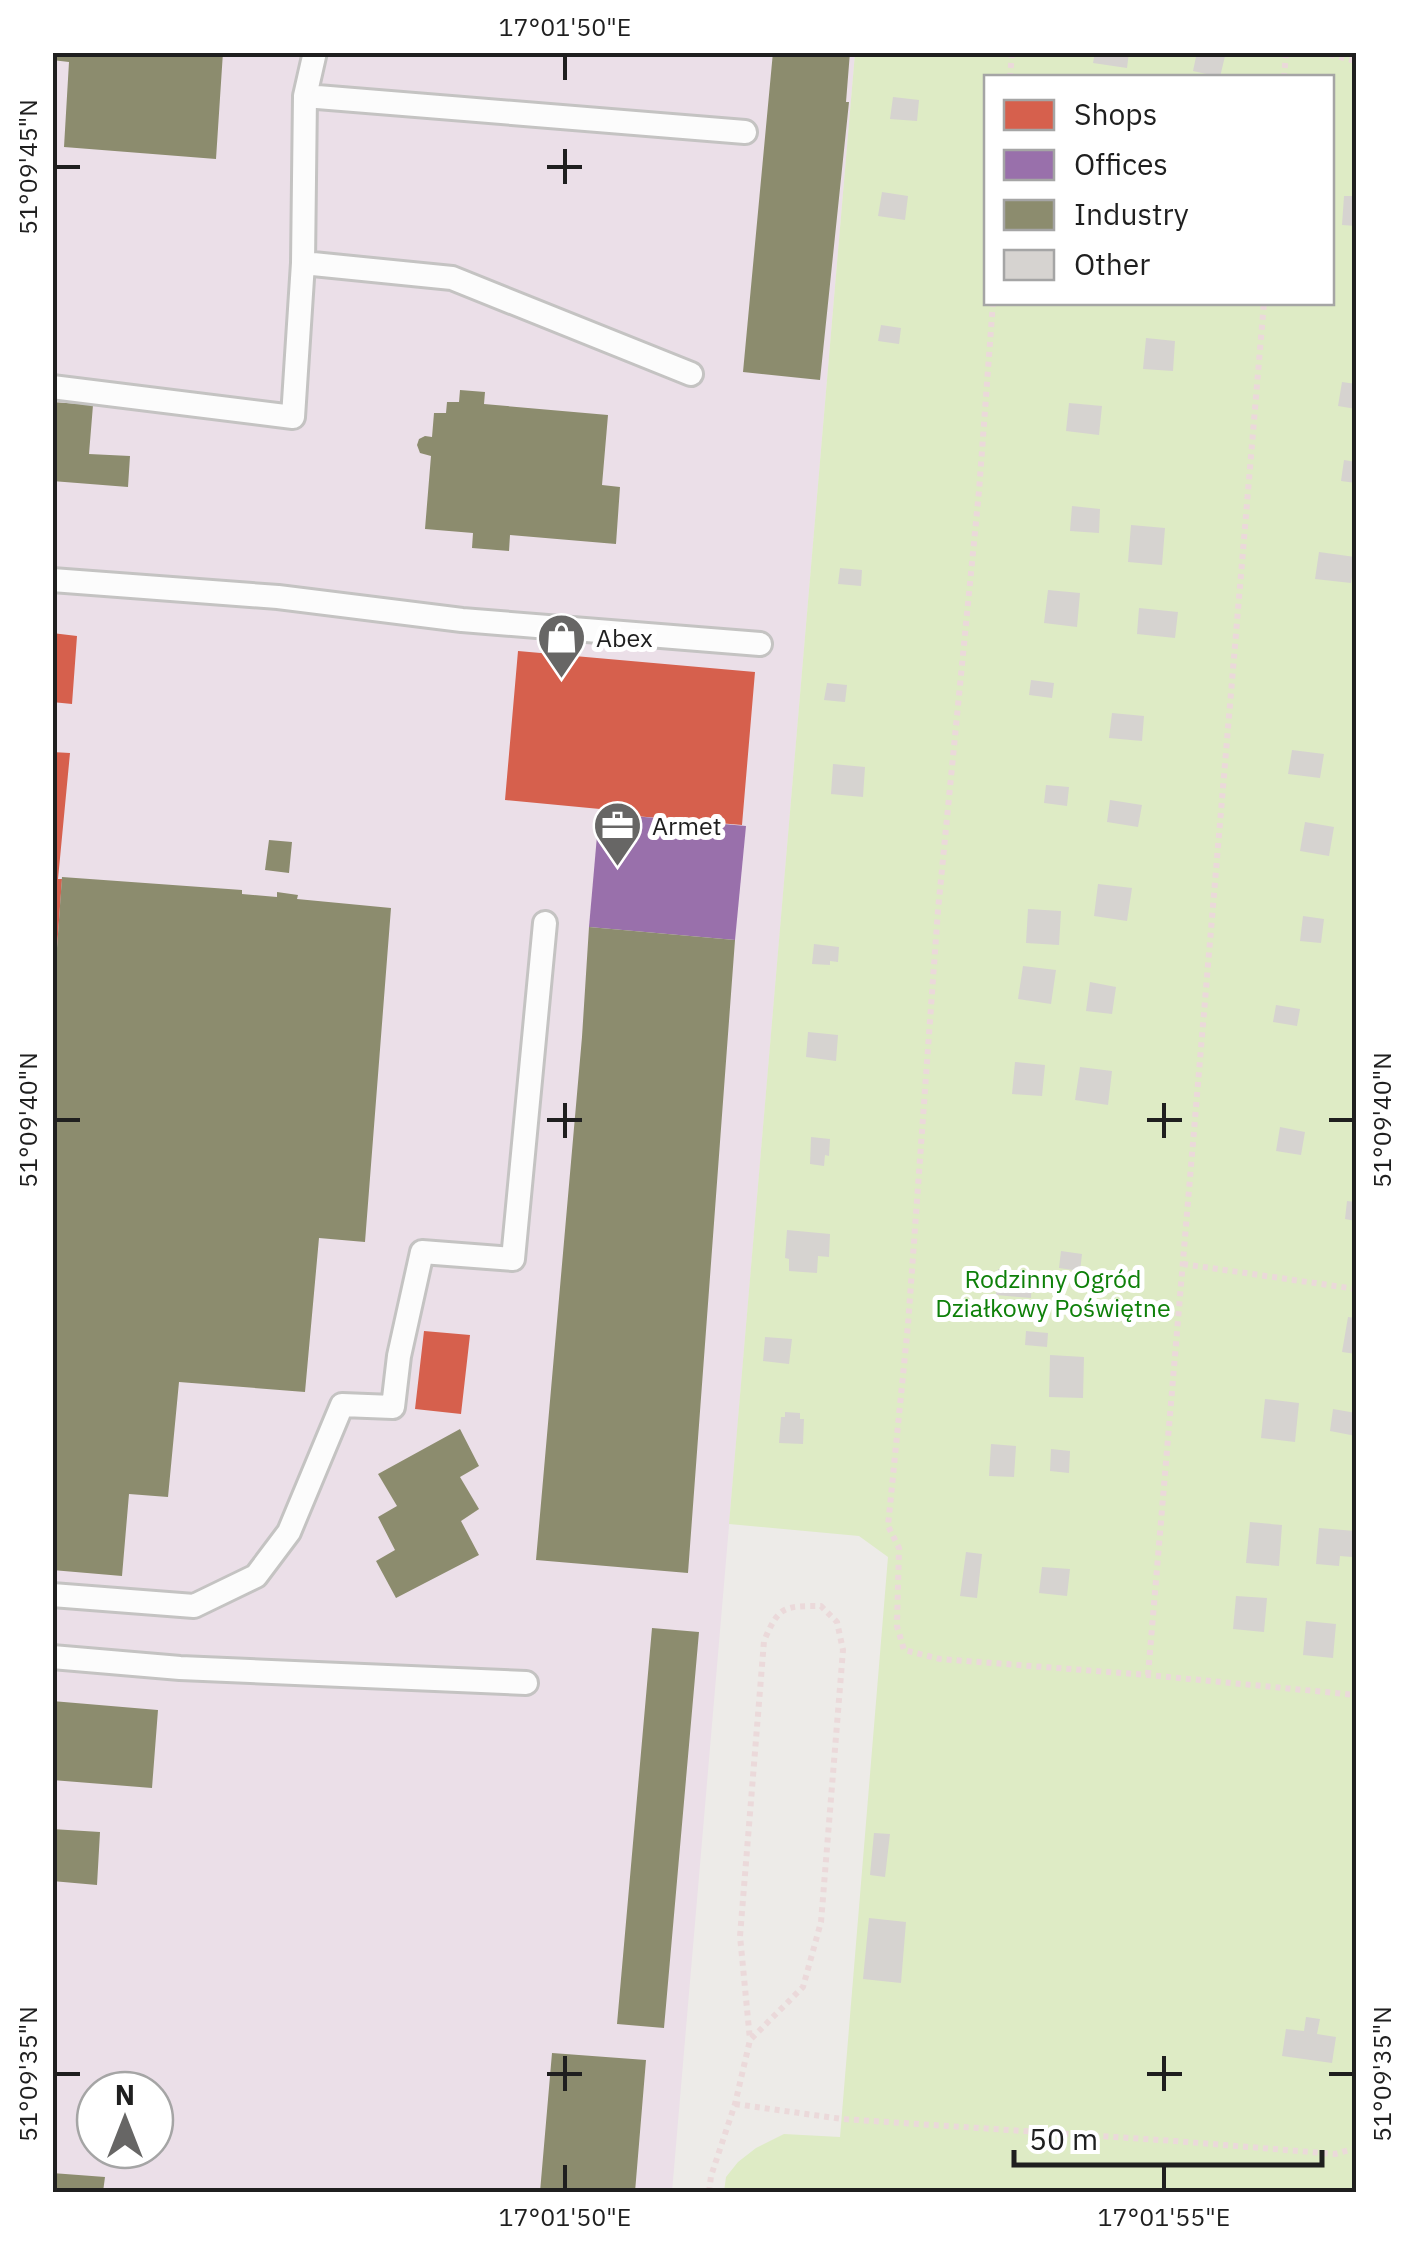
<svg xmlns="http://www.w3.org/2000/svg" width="1409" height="2245" viewBox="0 0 1409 2245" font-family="'IBM Plex Sans',sans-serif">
<rect width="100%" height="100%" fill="#edebe8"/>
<path fill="#ebdfe8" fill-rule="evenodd" d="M52 53H855L672 2192H53ZM95 2090H155V2150H95Z"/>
<path fill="#deebc5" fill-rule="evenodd" d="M855 53H1356V2192H724L726 2177 738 2162 756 2148 784 2134 840 2137 888 1557 859 1536 729 1524ZM986 78H1332V302H986Z"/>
<path fill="#d6604d" d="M52 633 77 636 72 704 52 702Z
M518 651 755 672 742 825 599 813 600 809 505 800Z
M52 752 70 753 58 879H62L55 976H52Z
M424 1331 470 1335 461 1414 415 1409Z"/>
<path fill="#9970ab" d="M599 813 746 826 735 940 589 927Z"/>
<path fill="#8c8c6e" d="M52 52H223L216 159 64 147 69 62 52 60Z
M773 52H850L846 102H849L820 380 743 372Z
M460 390 485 392 484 404 608 415 602 485 620 487 616 544 510 535 509 551 472 548 473 533 425 529 431 456 420 453 417 445 419 439 425 436 432 437 434 413H446L447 402H459Z
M52 402 93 405 89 454 130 456 128 487 52 481 55 451H52Z
M269 840 292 842 289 873 265 870Z
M62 877 242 890V894L277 897V892L298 895 297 899 391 908 365 1242 319 1238 305 1392 179 1382 168 1497 129 1494 122 1576 52 1570V1019Z
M589 927 735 940 688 1573 536 1560 582 1037Z
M460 1429 479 1466 460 1477 479 1509 461 1521 479 1555 396 1598 376 1561 395 1550 378 1517 397 1506 378 1474Z
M652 1628 699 1632 664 2028 617 2024Z
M52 1701 158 1710 152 1788 52 1780Z
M52 1829 100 1832 97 1885 52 1881Z
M552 2053 646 2060 635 2192H540Z
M106 2150H144L143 2165 105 2163Z
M52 2173 105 2177 103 2192H52Z"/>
<path fill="#d6d3d0" d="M1095 52H1129L1127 68 1093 63Z
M1197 52 1225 56 1220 77 1193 71Z
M893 97 919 100 917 121 890 119Z
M882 192 908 196 905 220 878 216Z
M1344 196H1356V226L1342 225Z
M881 325 901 328 899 344 878 341Z
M1146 338 1175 341 1173 371 1143 369Z
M1342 382 1356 384V409L1338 406Z
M1069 403 1102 406 1099 435 1066 431Z
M1344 460 1356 462V483L1341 481Z
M1072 506 1100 509 1099 533 1070 531Z
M1131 525 1165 528 1162 565 1128 562Z
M1319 552 1355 557 1351 583 1315 579Z
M840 568 862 570 861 586 838 584Z
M1048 590 1080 593 1077 627 1044 623Z
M1139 608 1178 612 1175 638 1137 634Z
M1031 680 1054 683 1052 698 1029 695Z
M827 683 847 685 845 702 824 700Z
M1112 713 1144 716 1142 741 1109 738Z
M1292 750 1324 754 1320 778 1288 774Z
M833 764 865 767 863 797 831 794Z
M1046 785 1069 787 1067 806 1044 803Z
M1110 800 1142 805 1138 827 1107 822Z
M1305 822 1334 827 1329 856 1300 851Z
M1098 884 1132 888 1127 921 1094 916Z
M1028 909 1061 911 1059 945 1026 943Z
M1303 916 1324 919 1321 943 1300 941Z
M814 944 839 947 838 962 830 961V965L812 964Z
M1023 966 1056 970 1051 1004 1018 999Z
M1090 982 1116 987 1112 1014 1086 1011Z
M1276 1005 1300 1009 1297 1026 1273 1022Z
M808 1032 838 1035 836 1061 806 1057Z
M1015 1062 1045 1065 1042 1096 1012 1094Z
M1080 1067 1112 1071 1108 1105 1075 1100Z
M1280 1127 1305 1132 1301 1155 1276 1151Z
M811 1137 830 1139 829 1156 825 1155 824 1166 810 1164Z
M1347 1201 1356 1202V1221L1345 1219Z
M787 1230 830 1234 829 1257 818 1256 817 1273 789 1271V1259L785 1258Z
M1061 1251 1082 1254 1080 1271 1059 1268Z
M998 1269 1032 1272 1031 1298 996 1295Z
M1348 1317 1356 1318V1354L1342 1352Z
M1026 1331 1048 1333 1047 1347 1025 1345Z
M765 1337 792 1339 789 1364 763 1361Z
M1050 1355 1084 1357 1083 1398 1049 1397Z
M1265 1399 1299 1403 1295 1442 1261 1438Z
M1333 1409 1356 1413V1436L1330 1431Z
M785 1412 800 1413V1419H804L803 1444 779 1443 781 1417H785Z
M991 1444 1016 1446 1014 1477 989 1476Z
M1051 1449 1070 1451 1069 1473 1050 1471Z
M1250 1522 1282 1525 1279 1566 1246 1563Z
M1319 1528 1355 1531 1352 1557 1340 1556 1339 1566 1316 1564Z
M966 1552 982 1554 977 1598 960 1596Z
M1042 1567 1070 1569 1067 1596 1039 1593Z
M1236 1596 1267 1598 1264 1632 1233 1629Z
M1306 1621 1336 1624 1333 1658 1303 1655Z
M874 1833 890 1834 885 1877 870 1875Z
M869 1918 906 1922 901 1983 863 1979Z
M1306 2017 1320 2019 1317 2034 1336 2037 1332 2063 1282 2056 1286 2029 1304 2031Z"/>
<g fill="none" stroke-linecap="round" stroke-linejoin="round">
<defs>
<path id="service" d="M305 96 745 132
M303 263 452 278 691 374
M52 387 293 417 303 263 305 96 315 52
M52 580 278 597 462 620 760 644
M52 1595 194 1606 256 1576 289 1532 342 1405 393 1407 399 1356 422 1252 513 1259 545 923
M52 1657 180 1668 526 1683"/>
</defs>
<use href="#service" stroke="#c4c3c2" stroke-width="28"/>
<path stroke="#ebd9da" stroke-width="6" stroke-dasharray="5 5" stroke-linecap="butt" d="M1320 52 1356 61
M1010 78 1012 52
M1284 78 1286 52
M993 302 979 491 938 910 908 1325 888 1526 899 1548 897 1626 904 1650 940 1659 1148 1675 1356 1695
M1183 1264 1356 1289
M1148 1675 1264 302
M735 2104 842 2119 1175 2141 1335 2154 1356 2148
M709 2192 711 2176 735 2104 750 2040 803 1987 821 1922 843 1650 837 1622 821 1606C783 1606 779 1606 764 1641L740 1936 750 2040"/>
<use href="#service" stroke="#fcfcfc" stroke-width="22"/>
</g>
<path fill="none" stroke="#1f1f1f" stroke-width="4" d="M565 55V80M565 149V184M55 167H80M547 167H582M565 1103V1138M1164 1103V1138M55 1120H80M547 1120H582M1147 1120H1182M1329 1120H1354M565 2056V2091M1164 2056V2091M55 2074H80M547 2074H582M1147 2074H1182M1329 2074H1354M565 2165V2190M1164 2165V2190"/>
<defs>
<symbol id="shop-pin" viewBox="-11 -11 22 30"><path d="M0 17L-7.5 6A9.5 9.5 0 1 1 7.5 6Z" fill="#676665" stroke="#fff"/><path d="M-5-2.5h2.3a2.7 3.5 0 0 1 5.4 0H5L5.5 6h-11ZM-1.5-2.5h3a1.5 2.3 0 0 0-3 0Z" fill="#fff"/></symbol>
<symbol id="office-pin" viewBox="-11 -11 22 30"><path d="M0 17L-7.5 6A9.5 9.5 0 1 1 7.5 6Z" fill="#676665" stroke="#fff"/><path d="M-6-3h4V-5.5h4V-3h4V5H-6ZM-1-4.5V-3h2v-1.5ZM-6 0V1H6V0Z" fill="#fff"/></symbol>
</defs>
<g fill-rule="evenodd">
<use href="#shop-pin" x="534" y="610" width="55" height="75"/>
<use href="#office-pin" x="590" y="798" width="55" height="75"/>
</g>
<g text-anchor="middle" stroke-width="10" stroke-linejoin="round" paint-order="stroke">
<g font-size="25" fill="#1f1f1f" stroke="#fff" text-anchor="start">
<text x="596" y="647">Abex</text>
<text x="652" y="835">Armet</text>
</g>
<g font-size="25" fill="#0e8009" stroke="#fff">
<text x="1053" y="1288">Rodzinny Ogród<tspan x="1053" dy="29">Działkowy Poświętne</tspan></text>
</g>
</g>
<rect width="1409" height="2245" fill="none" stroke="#ffffff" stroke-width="110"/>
<rect x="984" y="75" width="350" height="230" fill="#ffffff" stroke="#a5a5a5" stroke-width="2.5"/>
<rect x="1004" y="100" width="50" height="30" fill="#d6604d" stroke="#a5a5a5" stroke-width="2.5"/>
<text x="1074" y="125" font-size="30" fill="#1f1f1f">Shops</text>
<rect x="1004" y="150" width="50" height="30" fill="#9970ab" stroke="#a5a5a5" stroke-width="2.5"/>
<text x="1074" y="175" font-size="30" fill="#1f1f1f">Offices</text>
<rect x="1004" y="200" width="50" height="30" fill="#8c8c6e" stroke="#a5a5a5" stroke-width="2.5"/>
<text x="1074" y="225" font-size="30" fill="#1f1f1f">Industry</text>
<rect x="1004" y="250" width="50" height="30" fill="#d6d3d0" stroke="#a5a5a5" stroke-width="2.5"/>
<text x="1074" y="275" font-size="30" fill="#1f1f1f">Other</text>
<g transform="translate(125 2120)"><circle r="48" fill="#ffffff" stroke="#a5a5a5" stroke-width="2.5"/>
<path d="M0-8L18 38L0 25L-18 38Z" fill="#676665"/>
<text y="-15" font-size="28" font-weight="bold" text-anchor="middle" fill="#1f1f1f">N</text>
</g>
<path d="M1014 2150v15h308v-15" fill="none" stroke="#1f1f1f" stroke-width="5"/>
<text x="1029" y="2150" font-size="30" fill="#1f1f1f" stroke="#ffffff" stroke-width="8" paint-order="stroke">50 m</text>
<rect x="55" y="55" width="1299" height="2135" fill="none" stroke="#1f1f1f" stroke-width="4"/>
<g font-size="25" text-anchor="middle" fill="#1f1f1f">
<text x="565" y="36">17°01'50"E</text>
<text transform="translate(28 167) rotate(-90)" y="9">51°09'45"N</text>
<text transform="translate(28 1120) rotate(-90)" y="9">51°09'40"N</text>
<text transform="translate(1382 1120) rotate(-90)" y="9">51°09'40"N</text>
<text transform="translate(28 2074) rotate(-90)" y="9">51°09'35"N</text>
<text transform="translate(1382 2074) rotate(-90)" y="9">51°09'35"N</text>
<text x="565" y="2226">17°01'50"E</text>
<text x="1164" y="2226">17°01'55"E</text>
</g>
</svg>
